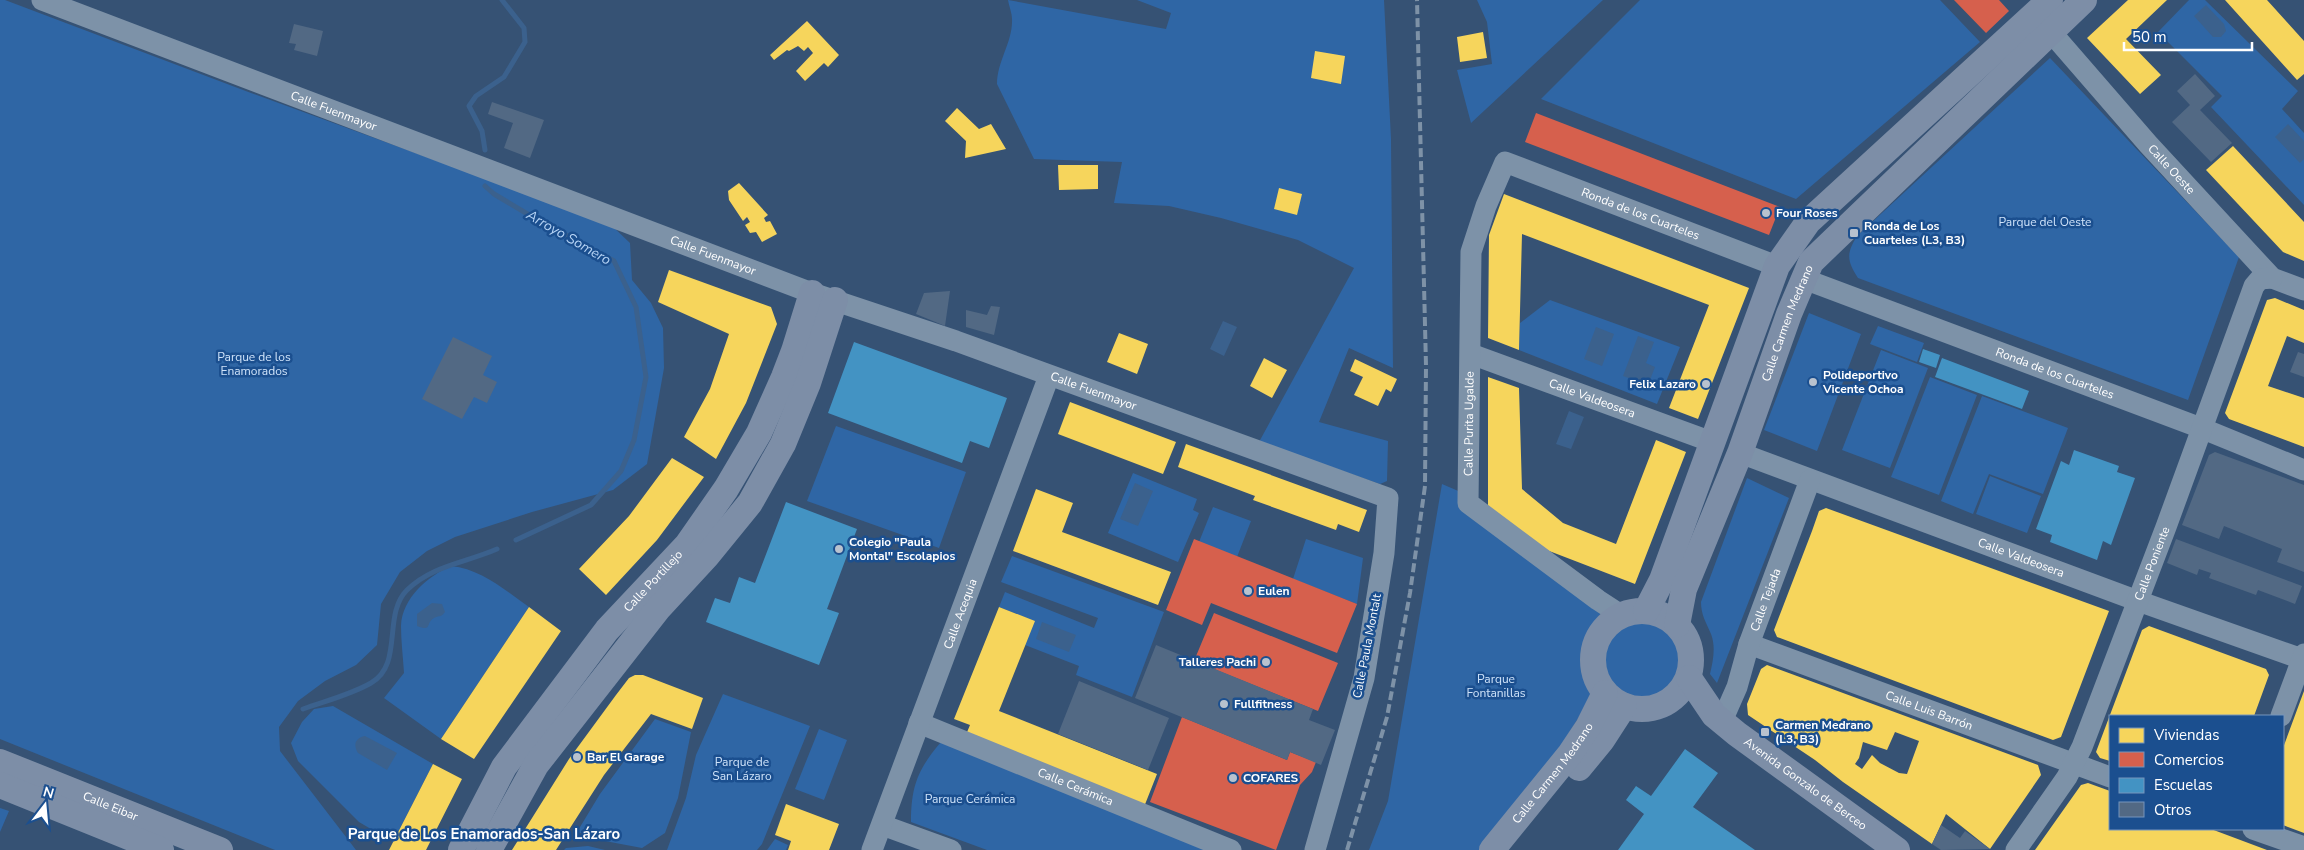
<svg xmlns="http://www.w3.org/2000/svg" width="2304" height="850" viewBox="0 0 2304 850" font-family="'Nunito Sans',sans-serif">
<rect width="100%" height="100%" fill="#365274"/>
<path fill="#2f66a5" d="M0 0H5L251 93 610 224 630 243 632 280 651 303 663 328 664 368 647 464 613 490 532 512 455 537 427 551 400 572 381 604 377 645 356 665 325 681 298 701 279 727 280 751 356 850H275L0 739Z
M1008 0 1166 29 1171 13 1137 0H1384L1391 139 1393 368 1349 348 1319 422 1388 441 1387 481 1380 484 1259 442 1354 268 1298 240 1221 218 1169 206 1114 203 1122 162 1034 159 997 84C997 61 1013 42 1012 19 1012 13 1009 6 1008 0Z
M1477 0H1603L1471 123 1457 70 1492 64 1487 22Z
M1640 0H1940L1980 42 1796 199 1541 99Z
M2189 0H2205L2298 91 2282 109 2304 133V205L2211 107 2222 96 2158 32Z
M2050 58 2239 257 2188 400 1858 278C1847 261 1846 254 1857 236Z
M1550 300 1680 347 1657 404 1519 350 1520 323Z
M1809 313 1861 334 1817 451 1764 430Z
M1878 326 1924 343 1917 362 1870 344Z
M1881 350 1928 368 1890 468 1842 450Z
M1930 377 1977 395 1939 495 1891 477Z
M1982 396 2068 428 2043 494 1989 474 1973 514 1941 501Z
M836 426 966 472 939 548 807 501Z
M1133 473 1197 499 1193 510 1199 513 1178 562 1108 533Z
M1990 476 2041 496 2027 533 1976 514Z
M1747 478 1789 498 1717 683 1710 674C1713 661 1716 647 1711 634 1706 622 1701 615 1701 602Z
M1442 484 1463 493 1603 609 1591 631 1582 670 1592 696 1496 850H1369L1388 801Z
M1213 507 1251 521 1237 557 1199 542Z
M1306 539 1363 558 1357 604 1293 579Z
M1012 556 1164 612 1132 697 1076 675 1079 666 1025 645 1034 621 999 607 1005 592 1094 628 1098 618 1001 582Z
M451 566C481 569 505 590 529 607L441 739 384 698 404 673C403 657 401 641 401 626 402 598 428 576 451 566Z
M1604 660a38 38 0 1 1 76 0a38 38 0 1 1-76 0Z
M723 694 810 726 762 844 757 850H667L686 798 696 755Z
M333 706 433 764 393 842 359 822 298 761 291 743 302 722 314 709Z
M655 719 691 732 678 798 665 833 642 848 605 841 577 832 600 794Z
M819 729 847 740 824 800 795 789Z
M941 742 1212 850H987L911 822C911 786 918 769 941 742Z
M0 808 9 811 0 832Z
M775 839 788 845 786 850H767Z
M588 846 605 850H564L566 848Z"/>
<path fill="#3b618d" d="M2206 5 2224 24 2226 31 2221 37H2213L2194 16Z
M2288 124 2304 141V159L2300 163 2275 137Z
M1223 321 1237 327 1224 356 1210 349Z
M1596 327 1614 334 1602 366 1584 359Z
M1638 336 1654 342 1646 363 1655 367 1648 385 1623 376Z
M1569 411 1584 417 1571 449 1556 444Z
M1135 483 1153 491 1138 526 1120 519Z
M432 603 442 604 445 612C441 618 439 615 434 618 425 623 433 632 417 626V614Z
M1042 622 1076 635 1069 652 1036 639Z
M365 736 397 753 387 770 358 753C353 745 355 738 365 736Z"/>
<path fill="#f6d55c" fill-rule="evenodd" d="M2128 0H2167L2126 39 2161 75 2140 94 2087 38Z
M2225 0H2267L2304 41V74L2297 80Z
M807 21 839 55 828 67 824 63 805 81 796 71 813 53 808 47 804 51 798 46 789 51 787 50 774 60 770 55Z
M1483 32 1487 58 1460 62 1457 37Z
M1315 51 1345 56 1341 84 1311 78Z
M957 108 979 129 991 124 1006 149 965 158 966 141 945 121Z
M2233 146 2304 222V261L2283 252 2206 170Z
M1058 165H1098V189L1059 190Z
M739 183 768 215 764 218 766 222 770 221 777 234 762 242 756 232 750 233 745 225 750 222 747 217 743 221 729 200 728 191Z
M1279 188 1302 194 1297 215 1274 209Z
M1504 194 1749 288 1698 419 1669 408 1709 305 1522 234 1519 350 1488 338 1489 235Z
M669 270 771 307 777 324 746 403 716 459 684 437 710 389 729 334 658 302Z
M2275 298 2304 310V343L2287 336 2268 386 2304 398V447L2229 419 2225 413 2267 300Z
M1119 333 1148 344 1137 374 1107 362Z
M1264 358 1287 370 1272 398 1250 386Z
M1355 359 1397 379 1391 392 1386 389 1378 406 1354 395 1363 377 1350 371Z
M1488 377 1519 388 1522 489 1563 523 1616 544 1656 440 1686 452 1635 584 1544 549 1488 507Z
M1070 402 1176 442 1163 474 1058 434Z
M1186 444 1367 510 1359 532 1338 524 1336 530 1253 500 1255 496 1178 467Z
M672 458 704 477 657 540 606 595 579 569 629 516Z
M1036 489 1073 503 1062 532 1171 572 1158 605 1013 551Z
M1826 508 2109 611 2061 737 2053 740 1777 637 1774 630 1812 531 1819 511Z
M529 607 561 631 474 759 441 739Z
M999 607 1035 621 999 711 1157 774 1144 807 965 737 970 725 954 719Z
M2149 626 2266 669 2269 675 2254 716H2110V761L2100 758 2096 752 2142 630Z
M1767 665 2038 765 2041 775 1990 849 1946 814 1932 844 1843 782 1815 760 1748 715 1747 704 1761 669ZM1895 732 1919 741 1907 774 1899 773 1880 763 1872 755 1862 769 1855 764 1859 758 1863 742 1887 750Z
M635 675H643L703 698 692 729 651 714 604 775 556 850H512L569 759 616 695 629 678Z
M2304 691V833L2283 825V748Z
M433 764 462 779 426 850H389Z
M2088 783 2110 791V829H2211L2267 850H2035L2081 785Z
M786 804 839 824 829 850H788L791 841 775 835Z"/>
<path fill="#d6604d" d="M1954 0H1999L2009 11 1986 33Z
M1536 113 1780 207 1769 235 1525 142Z
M1194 539 1357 604 1337 653 1211 603 1202 625 1166 610Z
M1214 613 1338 663 1318 711 1194 661Z
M1182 717 1287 760 1290 752 1316 762 1312 772 1300 785 1276 850 1150 802Z"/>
<path fill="#4393c3" d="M854 342 1007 398 989 448 970 441 962 463 828 413Z
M1923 349 1940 355 1936 368 1919 362Z
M1942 358 2029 391 2022 409 1935 377Z
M2074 450 2119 466 2117 472 2135 478 2111 545 2103 541 2097 560 2050 542 2052 535 2036 529 2061 461 2069 465Z
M786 502 857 529 827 609 839 613 819 665 706 622 715 598 730 603 739 577 755 583Z
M1685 749 1718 773 1693 807 1755 850H1618L1644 814 1626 800 1636 786 1651 796Z"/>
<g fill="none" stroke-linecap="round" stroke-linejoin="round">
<path stroke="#3b618d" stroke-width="5" d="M485 150 482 131 469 106 476 96 504 77 525 42 524 28 502 0
M485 186 494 194 536 219 614 261 636 307 646 377 634 440 621 471 591 505 516 540
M303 709C325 701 350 695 371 683 404 664 382 615 407 590 433 565 465 563 497 549"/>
</g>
<path fill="#526984" d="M294 24 323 31 317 56 294 50 296 44 289 43Z
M2195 74 2215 96 2200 110 2232 143 2211 162 2172 122 2190 105 2177 91Z
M492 102 544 120 530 158 504 148 513 123 488 114Z
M950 291 945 326 916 314 924 293Z
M991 306 1000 307 994 335 966 327V310L987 315Z
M453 337 492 356 483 375 497 382 487 403 474 397 462 419 422 399Z
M2298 352 2304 354V377L2290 372Z
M2215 452 2304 485V572L2277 562 2282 549 2224 526 2219 539 2182 525 2209 455Z
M2176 539 2302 586 2295 604 2258 590 2256 595 2209 578 2211 573 2199 569 2197 575 2167 563Z
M1156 645 1313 709 1309 720 1335 730 1321 765 1290 752 1287 760 1135 698Z
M1079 681 1169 718 1148 770 1058 734Z
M1941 825 1960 838 1965 831 1990 849 1941 850 1932 844Z"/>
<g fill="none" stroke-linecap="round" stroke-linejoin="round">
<g stroke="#7d92a8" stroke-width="21">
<path id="s1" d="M42 0 812 293 956 341 1388 498 1384 553 1364 678 1315 850"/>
<path id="s2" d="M2050 31 2148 144 2272 278 2304 290"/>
<path id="s3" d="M1804 279 2201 428 2304 470"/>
<path id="s4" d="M1471 354 1712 442"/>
<path id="s5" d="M1740 453 2138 601 2302 659"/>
<path id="s6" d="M1621 615 1598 600 1468 503 1471 252 1486 206 1505 162 1777 266"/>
<path id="s7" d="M1749 644 2110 777"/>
<path d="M2281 716 2304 654"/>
<path id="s8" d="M1722 721 1737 687 1749 644 1810 480"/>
<path id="s9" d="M919 723 1231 850"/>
<path d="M882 825 951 850"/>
<path d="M2253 829 2304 847"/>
<path id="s10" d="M872 850 1049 376"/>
<path id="s11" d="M2016 850 2067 777 2082 747 2166 527 2254 286 2260 279 2272 278"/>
</g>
<g stroke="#7d8ea7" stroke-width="26">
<circle cx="1642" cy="660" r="49"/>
<path d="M1646 611 1662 580 1777 266 1808 222 2050 0"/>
<path id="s12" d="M1677 625 1684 589 1740 453 1789 314 1811 262 2084 0"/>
<path id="s13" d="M1689 678 1714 715 1737 734 1897 850"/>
<path id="s14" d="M0 762 220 850"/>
<path d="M1579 768 1602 740 1624 706"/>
<path d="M0 785 161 850"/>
<path id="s15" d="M461 850 504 767 607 630 687 545 726 489 759 433 784 377 794 351 812 293"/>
<path d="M489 850 536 765 658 609 706 557 750 503 783 444 808 383 835 300"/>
<path id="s16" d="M1492 850 1570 754 1588 727 1605 693"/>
</g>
<path stroke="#7e92a7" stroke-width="4" stroke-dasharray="9 4" stroke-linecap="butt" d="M1347 850 1387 717 1410 593 1425 486 1426 366 1417 0"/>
</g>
<g fill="#b9c2ce" stroke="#1b4f8f" stroke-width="2">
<circle cx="1766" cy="213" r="5"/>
<rect x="1849" y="228" width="10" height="10" rx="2.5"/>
<circle cx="1813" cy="382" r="5"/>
<circle cx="1706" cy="384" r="5"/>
<circle cx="839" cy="549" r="5"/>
<circle cx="1248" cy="591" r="5"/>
<circle cx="1266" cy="662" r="5"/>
<circle cx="1224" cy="704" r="5"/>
<rect x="1760" y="727" width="10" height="10" rx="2.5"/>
<circle cx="577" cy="757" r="5"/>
<circle cx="1233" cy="778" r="5"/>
</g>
<g text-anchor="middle" stroke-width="5" stroke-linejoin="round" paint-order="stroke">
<g font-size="12" fill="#fff" stroke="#1b4f8f">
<text dy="4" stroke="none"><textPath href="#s1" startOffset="312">Calle Fuenmayor</textPath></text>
<text dy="4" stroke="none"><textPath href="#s2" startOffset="184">Calle Oeste</textPath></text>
<text dy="4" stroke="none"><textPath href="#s6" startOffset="682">Ronda de los Cuarteles</textPath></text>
<text dy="4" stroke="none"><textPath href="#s1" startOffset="718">Calle Fuenmayor</textPath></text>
<text dy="4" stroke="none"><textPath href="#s12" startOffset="322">Calle Carmen Medrano</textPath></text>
<text dy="4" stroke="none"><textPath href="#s3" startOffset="268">Ronda de los Cuarteles</textPath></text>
<text dy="4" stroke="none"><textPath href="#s1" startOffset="1122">Calle Fuenmayor</textPath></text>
<text dy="4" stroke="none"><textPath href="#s4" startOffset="129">Calle Valdeosera</textPath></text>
<text dy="4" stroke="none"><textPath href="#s6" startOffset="269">Calle Purita Ugalde</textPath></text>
<text dy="4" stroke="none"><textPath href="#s5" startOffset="300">Calle Valdeosera</textPath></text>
<text dy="4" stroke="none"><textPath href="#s11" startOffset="319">Calle Poniente</textPath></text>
<text dy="4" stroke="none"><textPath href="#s15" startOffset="332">Calle Portillejo</textPath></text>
<text dy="4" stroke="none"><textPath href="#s8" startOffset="129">Calle Tejada</textPath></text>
<text dy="4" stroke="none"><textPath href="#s10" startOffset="252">Calle Acequia</textPath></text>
<text transform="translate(1367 646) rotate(-79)" y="4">Calle Paula Montalt</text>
<text dy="4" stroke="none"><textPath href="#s7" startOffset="192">Calle Luis Barrón</textPath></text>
<text dy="4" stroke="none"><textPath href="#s16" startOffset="98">Calle Carmen Medrano</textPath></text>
<text dy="4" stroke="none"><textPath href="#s13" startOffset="159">Avenida Gonzalo de Berceo</textPath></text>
<text dy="4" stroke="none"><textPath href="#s9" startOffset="169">Calle Cerámica</textPath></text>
<text dy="4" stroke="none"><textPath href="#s14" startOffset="119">Calle Eibar</textPath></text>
</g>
<g font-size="12" font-weight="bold" fill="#fff" stroke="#1b4f8f" text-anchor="start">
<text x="1776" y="217">Four Roses</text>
<text x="1864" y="230">Ronda de Los<tspan x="1864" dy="14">Cuarteles (L3, B3)</tspan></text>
<text x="1823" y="379">Polideportivo<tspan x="1823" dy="14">Vicente Ochoa</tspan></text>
<text x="1696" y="388" text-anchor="end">Felix Lazaro</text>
<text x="849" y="546">Colegio "Paula<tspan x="849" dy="14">Montal" Escolapios</tspan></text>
<text x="1258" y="595">Eulen</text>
<text x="1256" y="666" text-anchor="end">Talleres Pachi</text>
<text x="1234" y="708">Fullfitness</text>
<text x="1775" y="729">Carmen Medrano<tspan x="1775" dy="14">(L3, B3)</tspan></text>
<text x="587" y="761">Bar El Garage</text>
<text x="1243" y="782">COFARES</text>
</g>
<g font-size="12" fill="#cfe3fa" stroke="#1b4f8f">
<text x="2045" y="226">Parque del Oeste</text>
<text x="254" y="361">Parque de los<tspan x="254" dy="14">Enamorados</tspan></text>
<text x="1496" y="683">Parque<tspan x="1496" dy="14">Fontanillas</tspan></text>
<text x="742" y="766">Parque de<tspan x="742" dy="14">San Lázaro</tspan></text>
<text x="970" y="803">Parque Cerámica</text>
</g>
<g font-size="14" font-style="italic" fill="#b5d3f5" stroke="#1b4f8f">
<text transform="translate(569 237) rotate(30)" y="5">Arroyo Somero</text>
</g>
<g font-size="15" font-weight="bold" fill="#fff" stroke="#1b4f8f">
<text x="484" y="839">Parque de Los Enamorados-San Lázaro</text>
</g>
</g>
<rect x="2109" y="715" width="175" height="115" fill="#1b4f8f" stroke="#7695bc"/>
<rect x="2119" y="728" width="25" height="15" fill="#f6d55c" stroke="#7695bc"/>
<text x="2154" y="740" font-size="15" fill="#ffffff">Viviendas</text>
<rect x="2119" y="752" width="25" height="15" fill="#d6604d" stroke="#7695bc"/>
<text x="2154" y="765" font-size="15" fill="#ffffff">Comercios</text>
<rect x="2119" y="778" width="25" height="15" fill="#4393c3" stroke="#7695bc"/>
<text x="2154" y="790" font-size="15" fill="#ffffff">Escuelas</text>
<rect x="2119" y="802" width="25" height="15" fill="#526984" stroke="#7695bc"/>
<text x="2154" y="815" font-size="15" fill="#ffffff">Otros</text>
<g transform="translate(45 805) rotate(16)" stroke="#1b4f8f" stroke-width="4" paint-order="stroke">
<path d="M0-4L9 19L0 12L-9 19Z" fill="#ffffff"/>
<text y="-8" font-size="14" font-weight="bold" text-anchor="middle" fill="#ffffff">N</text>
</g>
<path d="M2124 42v8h128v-8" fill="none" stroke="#ffffff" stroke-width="2.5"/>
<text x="2132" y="42" font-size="15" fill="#ffffff" stroke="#1b4f8f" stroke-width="4" paint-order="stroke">50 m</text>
</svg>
